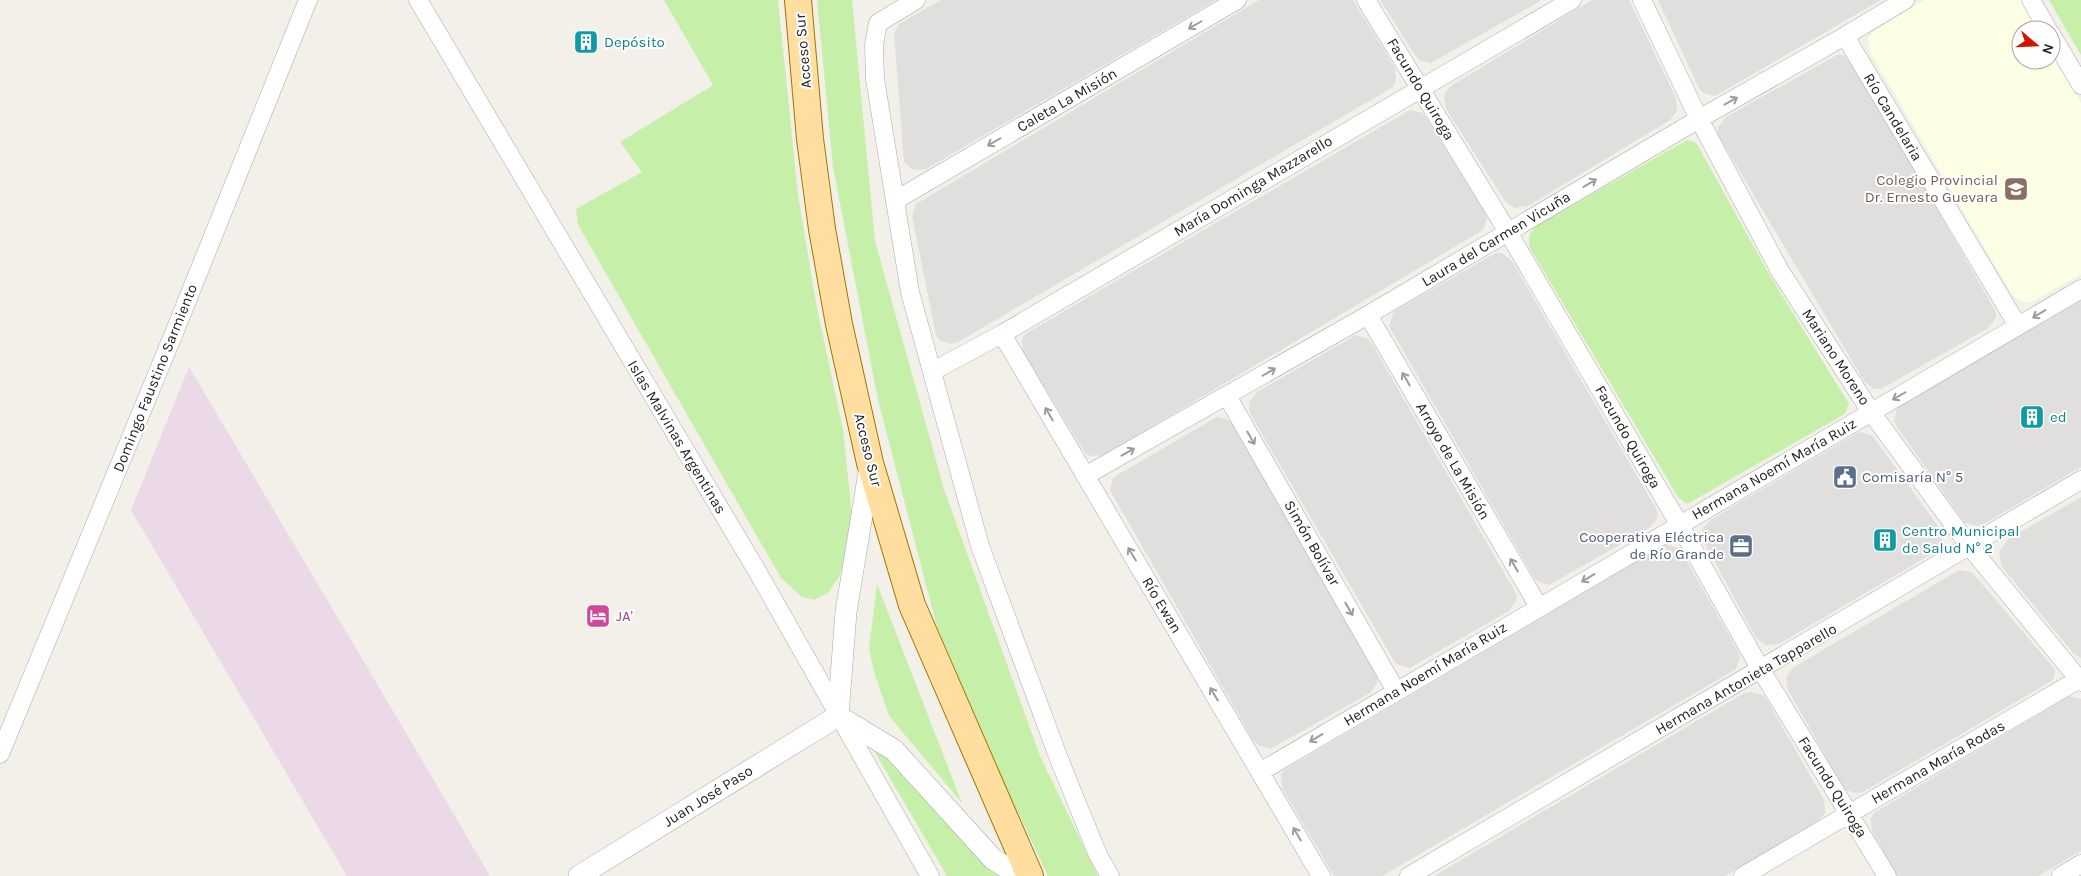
<svg xmlns="http://www.w3.org/2000/svg" width="2081" height="876" viewBox="0 0 2081 876" font-family="Karla,sans-serif">
<rect width="100%" height="100%" fill="#f2f0e8"/>
<path fill="#e0dfde" d="M941 0H1216L926 169 913 170 904 162 894 34 899 24Z
M1259 0H1353L1395 68 1396 81 1393 87 958 342 952 344 940 341 936 335 912 216 916 204Z
M1380 0H1542L1431 63 1419 60 1415 55Z
M1592 0H1629L1676 98 1677 111 1670 120 1528 206 1515 208 1505 201 1446 109 1444 97 1446 91 1451 86Z
M1658 0H1881L1715 96 1703 93 1699 88Z
M1837 55H1843L1853 63 1996 312V318L1988 328 1881 389H1874L1864 381 1717 133 1718 127 1726 117Z
M1410 110 1422 113 1426 118 1485 212 1487 218 1483 230 1104 455 1091 456 1085 453 1023 352 1022 339 1025 334Z
M1496 253H1502L1512 261 1658 512 1657 519 1649 528 1549 585 1537 581 1533 576 1389 326 1393 313 1398 309Z
M2081 300V467L1984 524 1978 526 1965 523 1897 427 1894 421 1897 408Z
M1356 335 1368 339 1372 344 1517 595 1516 601 1509 611 1409 668 1397 664 1393 659 1251 415 1249 408V402L1257 392Z
M1217 417 1229 420 1233 425 1376 670 1378 676 1377 683 1370 693 1270 749 1258 745 1253 740 1110 490 1113 478 1119 474Z
M1859 432 1871 435 1875 439 1940 529 1943 535 1940 548 1935 552 1779 644 1766 645 1756 638 1704 542 1702 529 1710 520Z
M2081 497V658L2073 653 2002 567 1999 552 2008 539Z
M1666 544 1678 548 1682 553 1738 651 1740 657 1736 669 1382 876H1334L1282 788 1281 775 1284 770Z
M1959 570 1971 572 1976 577 2053 667 2055 672 2053 680 1863 792 1857 793 1845 790 1788 690 1786 677 1794 667Z
M1751 692 1763 695 1767 700 1824 800 1825 813 1817 822 1725 876H1434L1744 693Z
M2069 696 2081 699V851L2038 876H1897L1872 831 1871 819 1874 813Z"/>
<path fill="#ecd9e7" d="M189 367 412 743 490 876H347L131 510Z"/>
<path fill="#fdffe4" d="M1924 0H2022L2039 30H2021V60H2051V51L2081 103V274L2030 303 2018 300 2013 296 1870 52 1868 39 1871 33Z"/>
<path fill="#c6f0aa" d="M664 0H778L798 195 817 308 843 429 851 506V544L839 577 828 593 814 600 802 597 781 578 578 225 576 209 642 172 620 142 713 85Z
M817 0H852L875 241 944 489 1040 756 1098 876H1048L999 772 937 627 878 400 833 167Z
M2049 0H2081V55Z
M1687 140 1695 142 1698 146 1769 274 1849 404 1846 412 1843 415 1689 503H1685L1678 497 1530 248C1527 238 1530 232 1538 225Z
M877 584 962 803 889 716 874 672 869 648Z
M872 747 899 768 1001 876H947Z"/>
<g fill="none" stroke-linecap="round" stroke-linejoin="round">
<defs>
<path id="minor" d="M418 0 757 571 930 876
M916 0 878 23 874 45 875 79 910 292 980 546 1059 759 1098 855 1110 876
M1366 0 1508 232 1679 524 1761 670 1887 876
M1642 0 1699 119 1780 271 1871 412 1970 547 2081 682
M2031 0 2048 30
M2051 34 2081 85
M1845 36 2018 326
M896 200 1237 0
M1368 315 1539 607
M1002 334 1321 876
M933 371 1002 334 1572 0
M1227 396 1396 691
M1085 476 1368 315 1699 119 1845 36 1905 0
M0 754 174 333 308 0
M1260 772 2081 289
M1409 876 2081 480
M1743 876 2081 678
M2061 876 2081 864"/>
<path id="tertiary" d="M838 716 846 612 870 466
M838 716 894 750 993 859 1020 876
M579 876 838 716"/>
<path id="primary" d="M798 0 810 139 822 229 839 324 870 463 912 605 1030 876"/>
</defs>
<use href="#minor" stroke="#a9a9a9" stroke-width="19"/>
<use href="#tertiary" stroke="#a9a9a9" stroke-width="22"/>
<use href="#primary" stroke="#9f7800" stroke-width="28"/>
<use href="#minor" stroke="#fff" stroke-width="18"/>
<use href="#tertiary" stroke="#fff" stroke-width="21"/>
<use href="#primary" stroke="#ffdea0" stroke-width="26"/>
</g>
<defs><path id="oneway-shaft" d="M-6 0H5M1.5-3L5.5 0L1.5 3" fill="none" stroke-width="1.6" stroke-linecap="round" stroke-linejoin="round" transform="scale(1.25)"/></defs>
<g stroke="#9c9c9c">
<use href="#oneway-shaft" transform="translate(1195 25) rotate(150)"/>
<use href="#oneway-shaft" transform="translate(1731 101) rotate(-29)"/>
<use href="#oneway-shaft" transform="translate(994 142) rotate(150)"/>
<use href="#oneway-shaft" transform="translate(1590 183) rotate(-31)"/>
<use href="#oneway-shaft" transform="translate(2039 314) rotate(149)"/>
<use href="#oneway-shaft" transform="translate(1269 372) rotate(-30)"/>
<use href="#oneway-shaft" transform="translate(1406 379) rotate(-120)"/>
<use href="#oneway-shaft" transform="translate(1899 396) rotate(150)"/>
<use href="#oneway-shaft" transform="translate(1049 414) rotate(-120)"/>
<use href="#oneway-shaft" transform="translate(1251 438) rotate(60)"/>
<use href="#oneway-shaft" transform="translate(1128 452) rotate(-29)"/>
<use href="#oneway-shaft" transform="translate(1132 554) rotate(-121)"/>
<use href="#oneway-shaft" transform="translate(1514 565) rotate(-120)"/>
<use href="#oneway-shaft" transform="translate(1588 578) rotate(149)"/>
<use href="#oneway-shaft" transform="translate(1349 609) rotate(60)"/>
<use href="#oneway-shaft" transform="translate(1214 694) rotate(-121)"/>
<use href="#oneway-shaft" transform="translate(1316 738) rotate(149)"/>
<use href="#oneway-shaft" transform="translate(1297 834) rotate(-120)"/>
</g>
<defs>
<symbol id="building-square" viewBox="-11 -11 22 22"><rect x="-9" y="-9" width="18" height="18" rx="4" fill="#0f9aa8" stroke="#fff"/><path d="M-4-6H4V6H1V3H-1V6H-4ZM-2.5-4.3h1.7v1.8h-1.7ZM.8-4.3h1.7v1.8H.8ZM-2.5-1h1.7V.8h-1.7ZM.8-1h1.7V.8H.8Z" fill="#fff"/></symbol>
<symbol id="school-square" viewBox="-11 -11 22 22"><rect x="-9" y="-9" width="18" height="18" rx="4" fill="#8d6e63" stroke="#fff"/><path d="M0-5L7-2L0 1L-7-2ZM-4 1L0 2.5L4 1V4Q0 6-4 4Z" fill="#fff"/></symbol>
<symbol id="civic-square" viewBox="-11 -11 22 22"><rect x="-9" y="-9" width="18" height="18" rx="4" fill="#5c6f8a" stroke="#fff"/><path d="M-.6-6.5H3V-4.5H.6V-3L4-1V1h2V6H-6V1h2V-1L-.6-3ZM-1.2 2.5V6h2.4V2.5Z" fill="#fff"/></symbol>
<symbol id="office-square" viewBox="-11 -11 22 22"><rect x="-9" y="-9" width="18" height="18" rx="4" fill="#5c6f8a" stroke="#fff"/><path d="M-6-3h4V-5.5h4V-3h4V5H-6ZM-1-4.5V-3h2v-1.5ZM-6 0V1H6V0Z" fill="#fff"/></symbol>
<symbol id="hotel-square" viewBox="-11 -11 22 22"><rect x="-9" y="-9" width="18" height="18" rx="4" fill="#d1479c" stroke="#fff"/><path d="M-6-4.5h1.5V1H6V5H4.5V3h-9V5H-6ZM-4 0a1.8 1.8 0 1 1 3.6 0ZM.5 0V-2.5h3Q6-2.5 6 0Z" fill="#fff"/></symbol>
</defs>
<g fill-rule="evenodd">
<use href="#building-square" x="572" y="28" width="28" height="28"/>
<use href="#school-square" x="2002" y="175" width="28" height="28"/>
<use href="#building-square" x="2018" y="403" width="28" height="28"/>
<use href="#civic-square" x="1831" y="463" width="28" height="28"/>
<use href="#building-square" x="1871" y="526" width="28" height="28"/>
<use href="#office-square" x="1727" y="532" width="28" height="28"/>
<use href="#hotel-square" x="584" y="602" width="28" height="28"/>
</g>
<g text-anchor="middle" stroke-width="4" stroke-linejoin="round" paint-order="stroke">
<g font-size="15" fill="#0d838f" stroke="#fff" text-anchor="start">
<text x="604" y="47">Depósito</text>
<text x="2050" y="422">ed</text>
<text x="1902" y="536">Centro Municipal<tspan x="1902" dy="17">de Salud N° 2</tspan></text>
</g>
<g font-size="15" fill="#222" stroke="#fff">
<text transform="translate(803 51) rotate(-95)" y="5">Acceso Sur</text>
<text transform="translate(1421 89) rotate(59)" y="5">Facundo Quiroga</text>
<text transform="translate(1067 100) rotate(-30)" y="5">Caleta La Misión</text>
<text transform="translate(1893 117) rotate(59)" y="5">Río Candelaria</text>
<text transform="translate(1253 186) rotate(-31)" y="5">María Dominga Mazzarello</text>
<text transform="translate(1496 239) rotate(-31)" y="5">Laura del Carmen Vicuña</text>
<text transform="translate(1836 357) rotate(57)" y="5">Mariano Moreno</text>
<text transform="translate(155 378) rotate(-68)" y="5">Domingo Faustino Sarmiento</text>
<text transform="translate(677 437) rotate(59)" y="5">Islas Malvinas Argentinas</text>
<text transform="translate(1628 437) rotate(60)" y="5">Facundo Quiroga</text>
<text transform="translate(868 450) rotate(76)" y="5">Acceso Sur</text>
<text transform="translate(1453 461) rotate(60)" y="5">Arroyo de La Misión</text>
<text transform="translate(1774 469) rotate(-30)" y="5">Hermana Noemí María Ruiz</text>
<text transform="translate(1312 543) rotate(60)" y="5">Simón Bolívar</text>
<text transform="translate(1162 605) rotate(59)" y="5">Río Ewan</text>
<text transform="translate(1425 674) rotate(-31)" y="5">Hermana Noemí María Ruiz</text>
<text transform="translate(1746 679) rotate(-30)" y="5">Hermana Antonieta Tapparello</text>
<text transform="translate(1938 762) rotate(-30)" y="5">Hermana María Rodas</text>
<text transform="translate(1833 787) rotate(58)" y="5">Facundo Quiroga</text>
<text transform="translate(708 796) rotate(-32)" y="5">Juan José Paso</text>
</g>
<g font-size="15" fill="#785e54" stroke="#fff" text-anchor="end">
<text x="1998" y="185">Colegio Provincial<tspan x="1998" dy="17">Dr. Ernesto Guevara</tspan></text>
</g>
<g font-size="15" fill="#4e5e75" stroke="#fff" text-anchor="start">
<text x="1862" y="482">Comisaría N° 5</text>
<text x="1724" y="542" text-anchor="end">Cooperativa Eléctrica<tspan x="1724" dy="17">de Río Grande</tspan></text>
</g>
<g font-size="15" fill="#b23c85" stroke="#fff" text-anchor="start">
<text x="616" y="621">JA'</text>
</g>
</g>
<g transform="translate(2036 45) rotate(109)"><circle r="24" fill="#ffffff" stroke="#a7a7a7"/>
<path d="M0-4L9 19L0 12L-9 19Z" fill="#d31200"/>
<text y="-8" font-size="14" font-weight="bold" text-anchor="middle" fill="#222222">N</text>
</g>
</svg>
